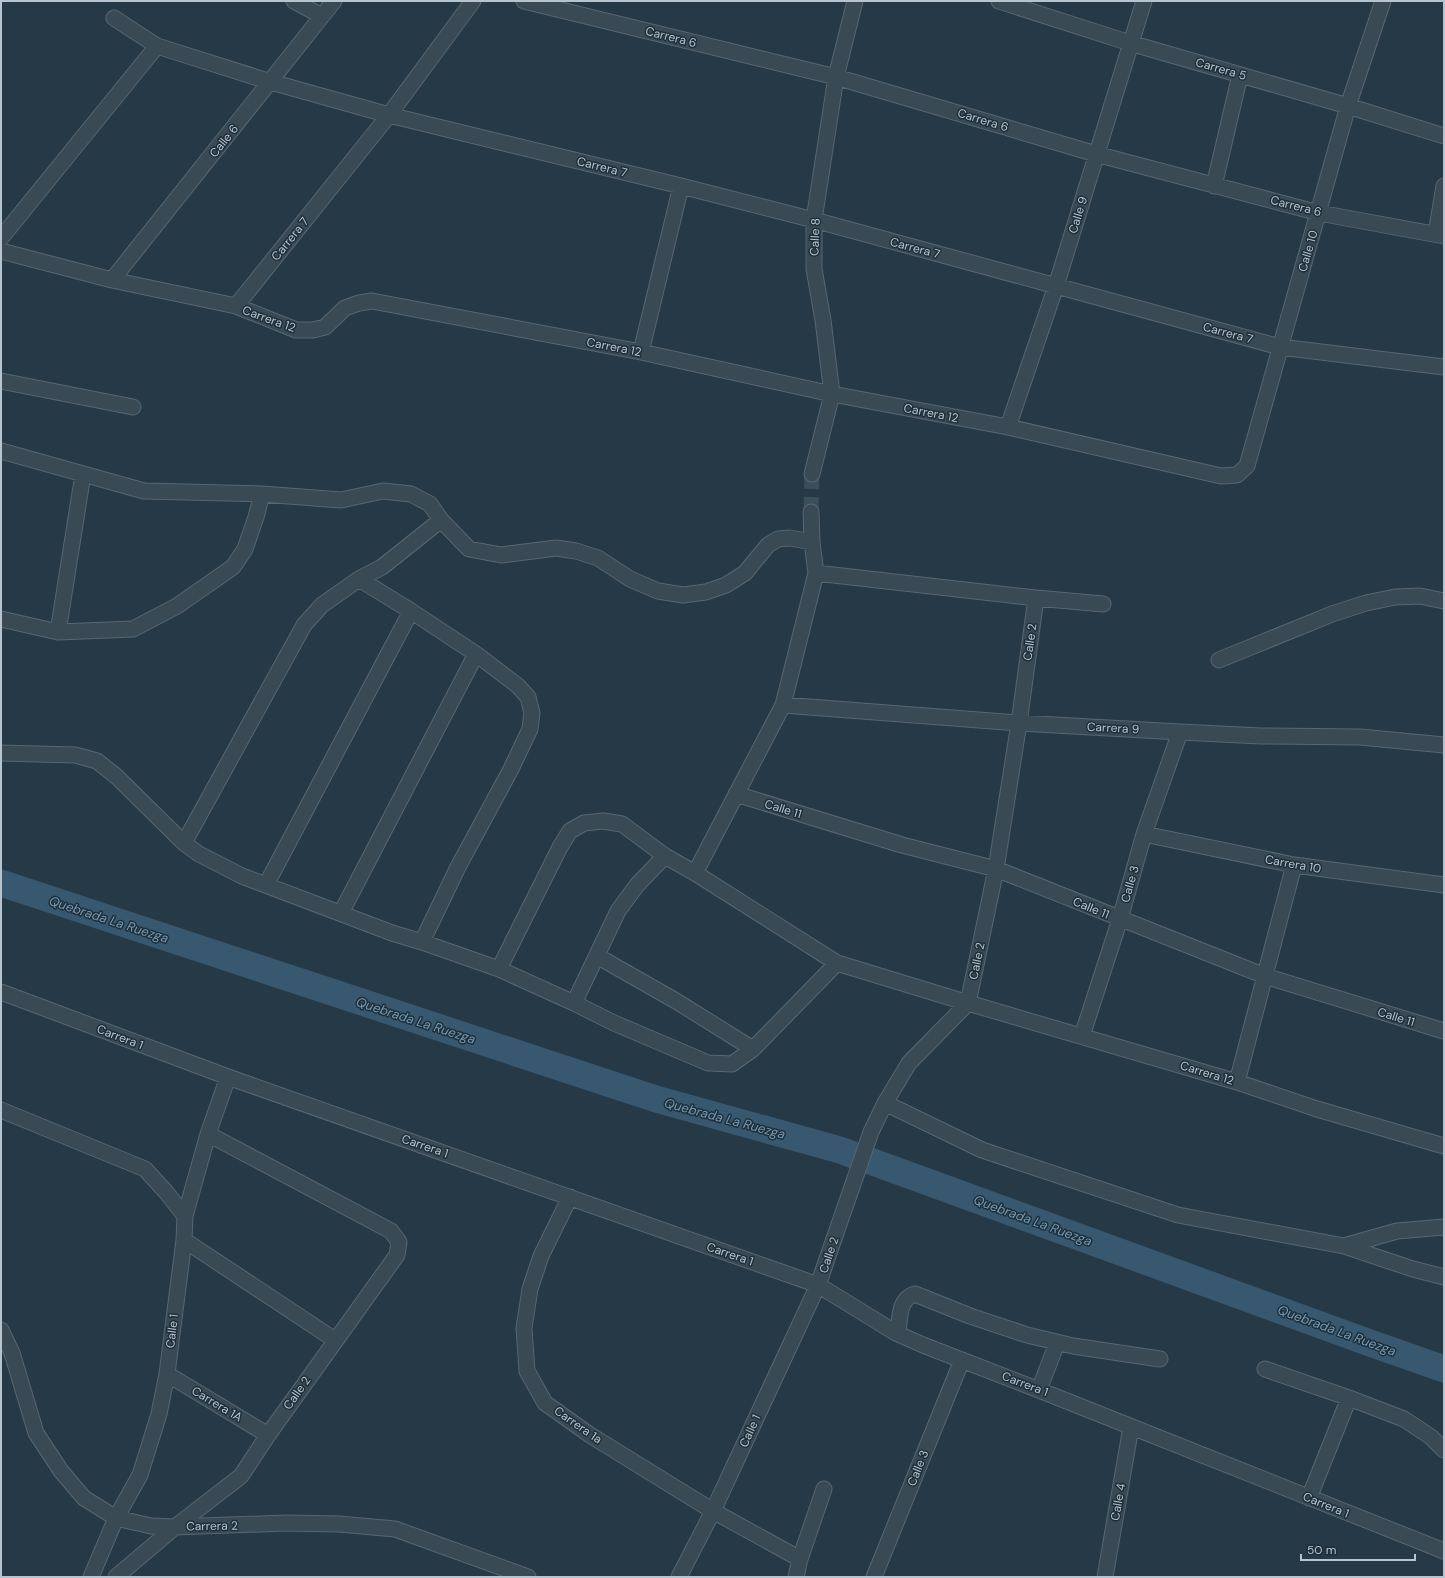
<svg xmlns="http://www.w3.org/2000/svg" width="1445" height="1578" viewBox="0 0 1445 1578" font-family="'DM Sans',sans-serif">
<rect width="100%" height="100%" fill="#253946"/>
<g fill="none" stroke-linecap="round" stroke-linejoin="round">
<path stroke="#37586f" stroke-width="27" d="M1 883 656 1099 840 1150 1370 1343 1444 1369"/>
<path stroke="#3b4e5a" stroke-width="15" stroke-dasharray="15 8" stroke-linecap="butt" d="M811 512 812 474"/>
<defs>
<path id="minor" d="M294 1 322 16
M524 1 836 77 1096 154 1319 213 1444 236
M999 1 1130 43 1348 106 1444 136
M114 18 157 46 271 82 389 115 681 186 814 220 1280 347 1444 367
M1214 186 1240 75
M1436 234 1444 186
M1 238 157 46
M1 251 112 280 236 306 296 330H313L325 327 345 308 359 303 372 301 641 352 832 394 1008 427 1221 476 1237 475 1247 466 1348 106 1383 1
M112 280 334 1
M236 306 389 115 473 1
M641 352 681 186
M1 381 133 407
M1008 427 1056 286 1144 1
M1 451 144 491 262 494 341 500 383 491 411 494 430 504 441 520 469 549 501 555 556 548 576 551 598 558 630 579 658 591 683 595 706 592 726 585 745 573 768 545 778 539 790 538 812 542
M812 474 832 394 823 320 814 269V220L836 77 855 1
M811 512 812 542 816 573
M359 579 411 611 476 654 518 686 528 697 532 713 530 729 511 769 458 867 422 942
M1 619 58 632 133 629 177 606 233 567 245 549 256 517 262 494
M58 632 83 474
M1219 660 1332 614 1366 603 1395 597 1420 596 1444 601
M783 705 1019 723 1180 732 1261 736 1360 737 1444 745
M1 753 75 755 97 761 116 776 184 843 199 854 242 876 392 933 422 942 499 969 574 1003 614 1023 708 1063 732 1064 753 1049 837 963
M736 794 902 845 996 869 1265 976 1444 1031
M1144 834 1294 865 1444 885
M184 843 304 625 322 605 359 579 382 567 441 520
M695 873 783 705 816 573 1036 598 1103 604
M266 885 411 611
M341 913 476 654
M597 956 676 1001 753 1049
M499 969 560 847 570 831 584 823 603 821 622 824 665 856 695 873 837 963 968 1003 1237 1082 1317 1109 1444 1146
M1 992 228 1077 818 1285 896 1333 923 1345 1039 1390 1444 1551
M574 1003 618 911 637 885 665 856
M1082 1036 1120 919 1144 834 1180 732
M1237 1082 1294 865
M885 1103 982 1150 1178 1215 1344 1246 1397 1231 1444 1227
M1 1110 145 1169 166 1192 185 1216
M570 1197 541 1256 530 1289 524 1328 527 1371 545 1403 590 1435 713 1511 800 1559
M184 1240 335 1340
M1344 1246 1413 1269 1444 1277
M1 1330 12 1353 36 1433 61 1471 84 1498 116 1518 151 1526 175 1527 286 1523 339 1524 395 1529 528 1577
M898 1334C900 1319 898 1299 915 1294L970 1316 1027 1335 1073 1346 1160 1359
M1265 1369 1349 1398 1404 1419 1431 1437 1444 1450
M167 1374 268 1435
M1039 1390 1057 1343
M1309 1498 1349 1398
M91 1577 116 1518 140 1475 159 1414 167 1374 184 1240 185 1216 208 1134 228 1077
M116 1577 175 1527 241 1476 268 1435 397 1255 399 1242 391 1231 208 1134
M679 1577 713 1511 818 1285 871 1132 885 1103 909 1063 968 1003 996 869 1019 723 1036 598
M796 1577 800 1559 824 1489
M874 1577 962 1360
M1105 1577 1131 1427"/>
</defs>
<use href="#minor" stroke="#586772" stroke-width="17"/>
<use href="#minor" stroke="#394a55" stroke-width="15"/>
</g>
<g text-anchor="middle" stroke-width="3" stroke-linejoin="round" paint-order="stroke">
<g font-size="12" fill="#b7c4ce" stroke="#1e2f3b">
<text transform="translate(671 37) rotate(14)" y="4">Carrera 6</text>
<text transform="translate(1221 69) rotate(16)" y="4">Carrera 5</text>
<text transform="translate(983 120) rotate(17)" y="4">Carrera 6</text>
<text transform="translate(224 141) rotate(-51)" y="4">Calle 6</text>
<text transform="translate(602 167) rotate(14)" y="4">Carrera 7</text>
<text transform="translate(1296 206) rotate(14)" y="4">Carrera 6</text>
<text transform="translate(1078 215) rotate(-73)" y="4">Calle 9</text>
<text transform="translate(815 237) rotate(-88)" y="4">Calle 8</text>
<text transform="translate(290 239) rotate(-51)" y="4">Carrera 7</text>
<text transform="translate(915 248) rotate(15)" y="4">Carrera 7</text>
<text transform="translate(1308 251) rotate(-74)" y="4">Calle 10</text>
<text transform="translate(269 319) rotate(20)" y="4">Carrera 12</text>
<text transform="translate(1228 333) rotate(15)" y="4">Carrera 7</text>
<text transform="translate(614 347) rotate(11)" y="4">Carrera 12</text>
<text transform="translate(931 413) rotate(11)" y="4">Carrera 12</text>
<text transform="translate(1030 642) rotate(-82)" y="4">Calle 2</text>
<text transform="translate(1113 728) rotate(3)" y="4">Carrera 9</text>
<text transform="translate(783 809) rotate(17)" y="4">Calle 11</text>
<text transform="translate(1293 864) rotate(10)" y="4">Carrera 10</text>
<text transform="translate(1130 884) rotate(-74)" y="4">Calle 3</text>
<text transform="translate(1091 908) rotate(22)" y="4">Calle 11</text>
<text transform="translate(977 961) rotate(-78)" y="4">Calle 2</text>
<text transform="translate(1396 1017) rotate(17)" y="4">Calle 11</text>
<text transform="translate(120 1037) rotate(21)" y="4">Carrera 1</text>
<text transform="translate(1207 1073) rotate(17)" y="4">Carrera 12</text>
<text transform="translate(425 1146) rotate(19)" y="4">Carrera 1</text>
<text transform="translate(730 1254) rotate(19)" y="4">Carrera 1</text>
<text transform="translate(829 1255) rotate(-71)" y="4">Calle 2</text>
<text transform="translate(172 1331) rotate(-83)" y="4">Calle 1</text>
<text transform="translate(1025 1384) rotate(21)" y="4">Carrera 1</text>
<text transform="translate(297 1393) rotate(-55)" y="4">Calle 2</text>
<text transform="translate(217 1404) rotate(31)" y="4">Carrera 1A</text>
<text transform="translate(578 1425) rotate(35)" y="4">Carrera 1a</text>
<text transform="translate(750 1431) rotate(-65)" y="4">Calle 1</text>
<text transform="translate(918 1468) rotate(-68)" y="4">Calle 3</text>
<text transform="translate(1118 1502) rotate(-80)" y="4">Calle 4</text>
<text transform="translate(1326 1505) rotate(22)" y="4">Carrera 1</text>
<text transform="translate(212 1526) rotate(-1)" y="4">Carrera 2</text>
</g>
<g font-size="13" font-style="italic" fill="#749bb5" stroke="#1e2f3b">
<text transform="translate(109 919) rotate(18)" y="5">Quebrada La Ruezga</text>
<text transform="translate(416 1020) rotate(18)" y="5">Quebrada La Ruezga</text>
<text transform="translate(725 1118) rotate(15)" y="5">Quebrada La Ruezga</text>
<text transform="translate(1033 1220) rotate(20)" y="5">Quebrada La Ruezga</text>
<text transform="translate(1337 1330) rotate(20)" y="5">Quebrada La Ruezga</text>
</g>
</g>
<rect width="1445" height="1578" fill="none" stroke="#b7c4ce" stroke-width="4"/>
<path d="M1301 1554v6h114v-6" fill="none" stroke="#b7c4ce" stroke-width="2"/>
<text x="1307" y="1554" font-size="12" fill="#b7c4ce" stroke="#1e2f3b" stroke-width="3" paint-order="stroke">50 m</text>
</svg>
